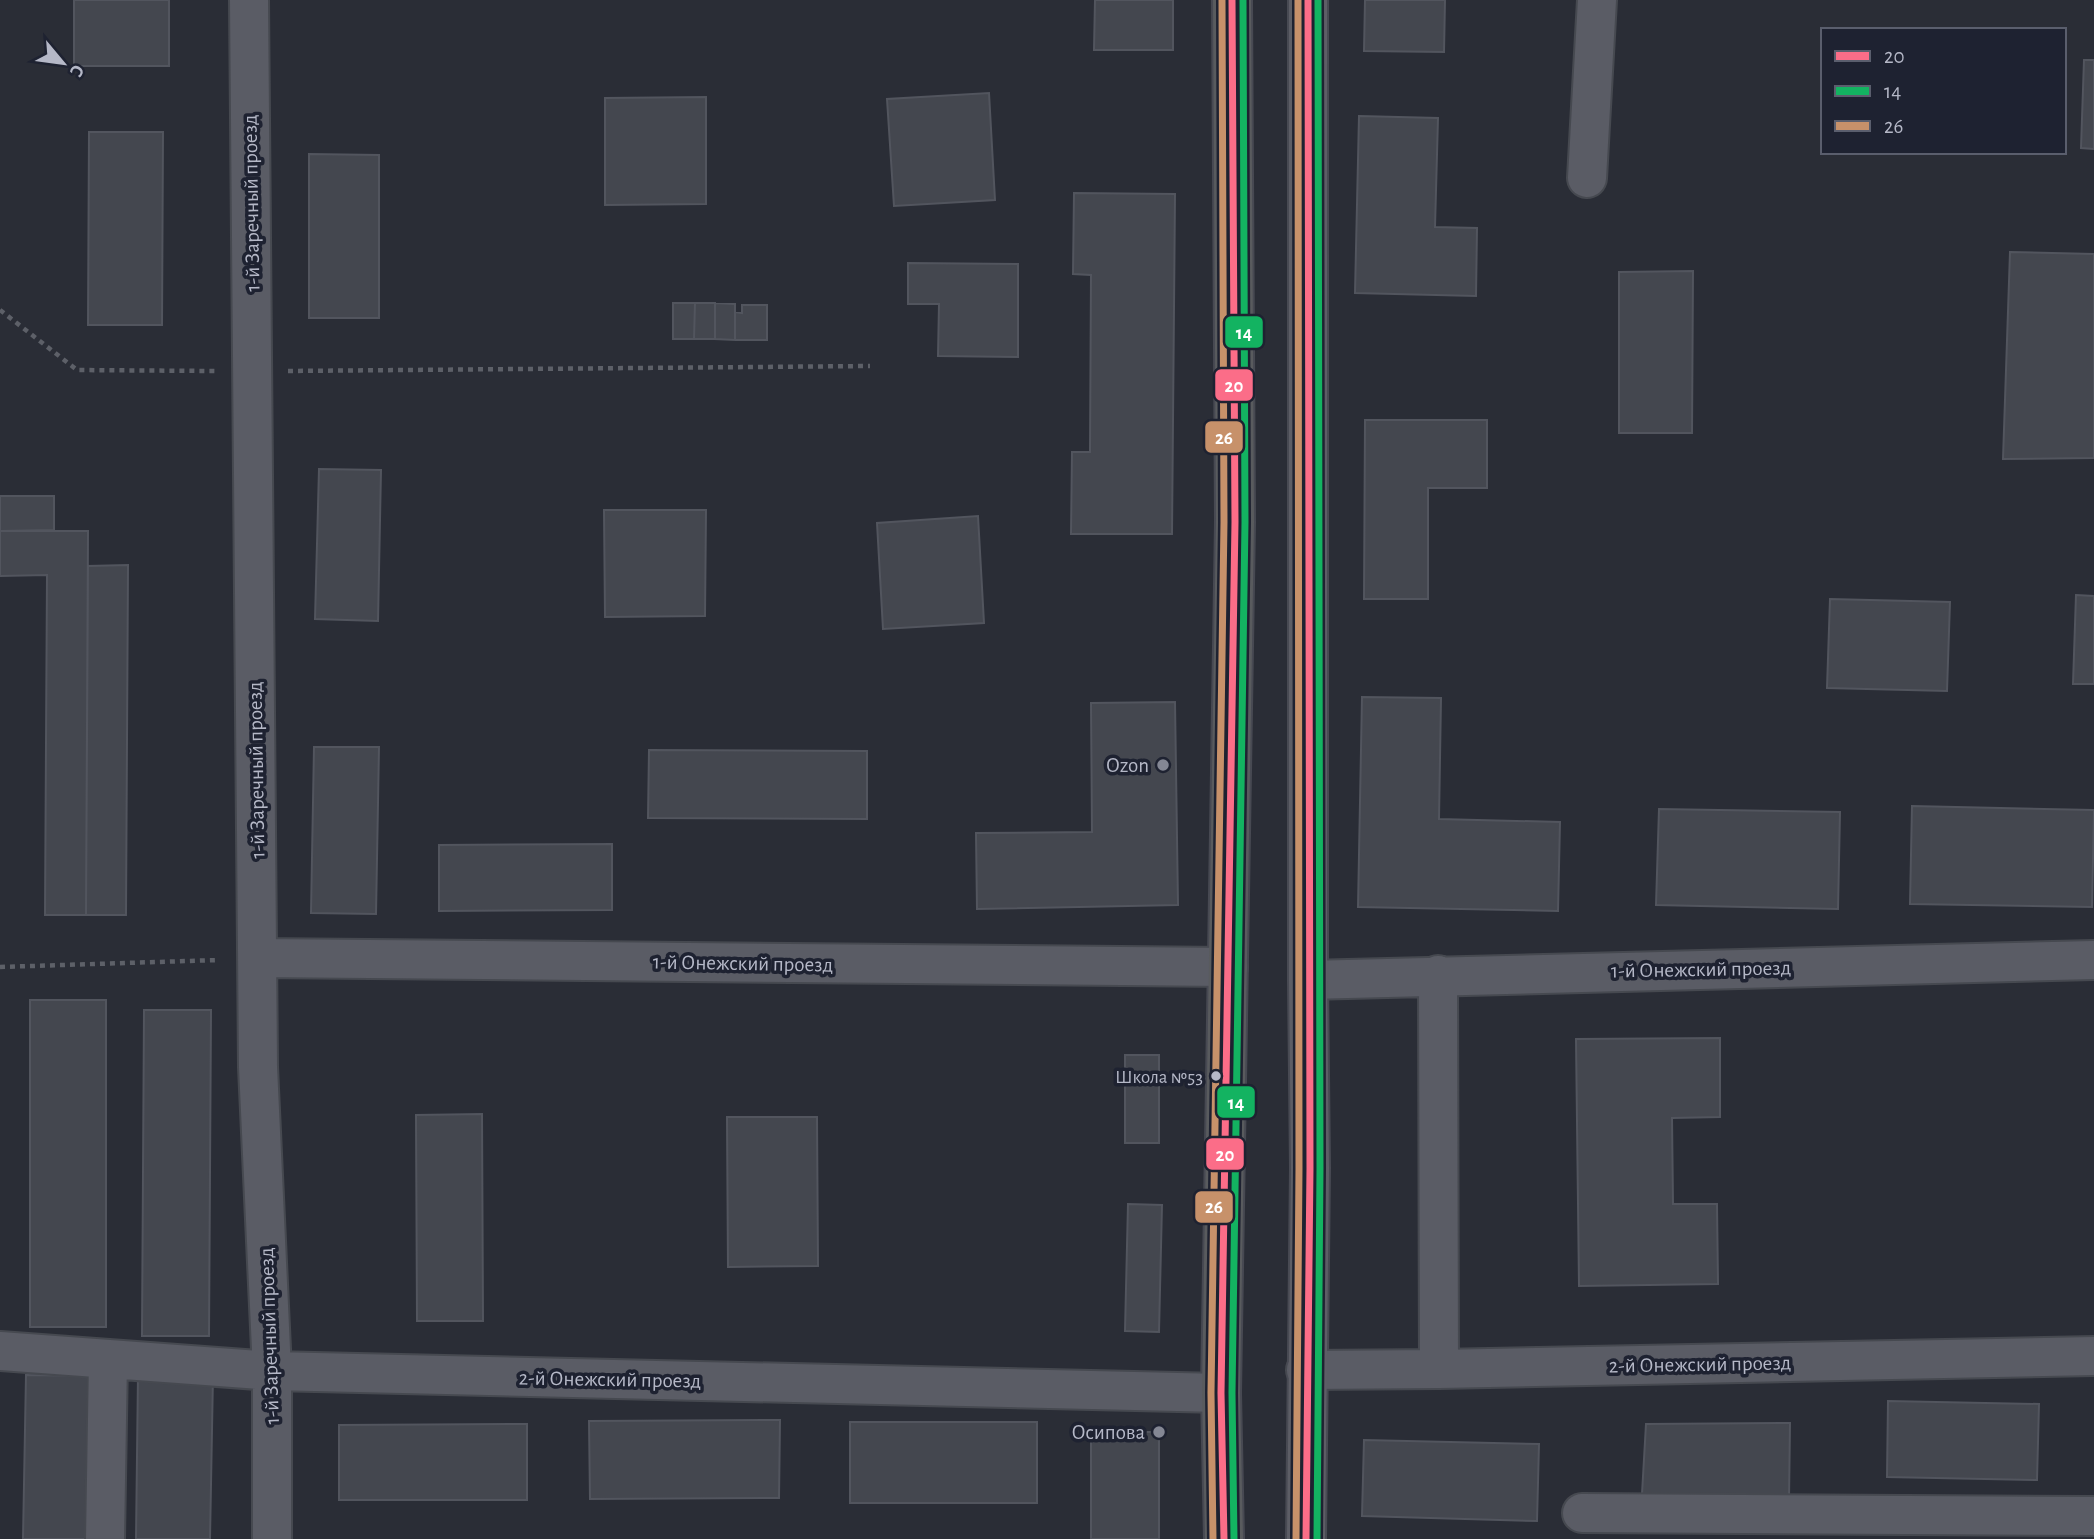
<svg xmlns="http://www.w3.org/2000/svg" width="2094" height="1539" viewBox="0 0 2094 1539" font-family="'Alegreya Sans',sans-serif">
<rect width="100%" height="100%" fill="#2a2d36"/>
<path fill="#44474f" stroke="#52555e" stroke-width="2" d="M74 0H169V66H74Z
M1095 0H1173V50H1094Z
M1365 0H1445L1444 52 1364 51Z
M2084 60H2094V149L2081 148Z
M989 93 995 200 894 206 887 99Z
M706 97V204L605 205V98Z
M1359 116 1438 118 1435 227 1477 228 1476 296 1355 293Z
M89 132H163L162 325H88Z
M309 154 379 155V318H309Z
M1074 193 1175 194 1172 534H1071L1072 452H1090L1091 275 1073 274Z
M2010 252 2094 254V458L2003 459Z
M908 263 1018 264V357L938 356 939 304H908Z
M1693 271 1692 433H1619V272Z
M673 303H695L694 339H673Z
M695 303H715V339H694Z
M715 303 735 304V340L715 339Z
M742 305H767V340H735V312L742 313Z
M1365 420H1487V488H1428V599H1364Z
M319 469 381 470 378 621 315 619Z
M0 496H54V530L0 531Z
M604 510H706L705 616 605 617Z
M978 516 984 623 883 629 877 523Z
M0 531H88L86 915H45L47 575 0 576Z
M128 565 126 915H86L88 566Z
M2076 595 2094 596V684H2073Z
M1830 599 1950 602 1947 691 1827 688Z
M1362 697 1441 698 1439 819 1560 822 1558 911 1358 907Z
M1175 702 1178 905 977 909 976 833 1092 832 1091 703Z
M314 747H379L376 914 311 913Z
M649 750 867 751V819L648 818Z
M1912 806 2094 810 2092 907 1910 904Z
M1659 809 1840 812 1838 909 1656 905Z
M612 844V910L439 911V845Z
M30 1000H106V1327H30Z
M144 1010H211L209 1336H142Z
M1720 1038V1117L1672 1118 1673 1204H1717L1718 1284 1579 1286 1576 1039Z
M1125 1055H1159V1143H1125Z
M482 1114 483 1321H417L416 1115Z
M727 1117H817L818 1266 728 1267Z
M1128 1204 1162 1205 1159 1332 1125 1331Z
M138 1374 213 1375 210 1539H136Z
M26 1375 100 1376 97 1539H23Z
M1888 1401 2039 1404 2037 1480 1887 1477Z
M780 1420 779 1498 590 1499 589 1421Z
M850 1422H1037V1503H850Z
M1790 1423 1789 1500 1642 1494 1646 1424Z
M527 1424V1500H339V1425Z
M1091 1432H1159V1539H1091Z
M1364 1440 1539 1444 1537 1521 1362 1516Z"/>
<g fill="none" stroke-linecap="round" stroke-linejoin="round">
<defs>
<path id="minor" d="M249 0 258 1067 272 1371V1539
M1587 178 1597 0
M258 958 1228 967
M1438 975 1439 1369
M1308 980 2094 960
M0 1351 272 1371 1221 1393
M1306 1370 1439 1369 2094 1356
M1582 1513 2094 1516
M105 1539 108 1359"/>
<path id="major" d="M1306 1539 1310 1168 1308 980V0"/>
<path id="highway" d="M1224 1539 1221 1393 1235 522 1232 0"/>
</defs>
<use href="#minor" stroke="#464950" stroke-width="42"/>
<use href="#major" stroke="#484a53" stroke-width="42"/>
<use href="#highway" stroke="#474952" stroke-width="42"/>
<path stroke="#5d6068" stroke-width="4.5" stroke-dasharray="5 5" stroke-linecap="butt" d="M0 310 77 370 216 371
M288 371 870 366
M0 967 219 960"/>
<use href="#minor" stroke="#5a5c65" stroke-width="38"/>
<use href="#major" stroke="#5d5e66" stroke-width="38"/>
<use href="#highway" stroke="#595b5e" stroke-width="38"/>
<defs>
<path id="bus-1" d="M1224 1539 1221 1393 1235 522 1232 0
M1306 1539 1310 1168 1308 0"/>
<path id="bus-2" d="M1234 1539 1232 1393 1245 522 1243 0
M1317 1539 1320 1168 1318 0"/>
<path id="bus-3" d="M1213 1539 1211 1393 1224 522 1222 0
M1296 1539 1299 1168 1298 0"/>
</defs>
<use href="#bus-1" stroke="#1e2231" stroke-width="12"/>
<use href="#bus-2" stroke="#1e2231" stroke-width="12"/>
<use href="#bus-3" stroke="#1e2231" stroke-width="12"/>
<use href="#bus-1" stroke="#fb6d88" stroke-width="7"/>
<use href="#bus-2" stroke="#13b361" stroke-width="7"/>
<use href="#bus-3" stroke="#c7916a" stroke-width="7"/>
</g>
<g fill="#848794" stroke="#1e2231" stroke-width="2.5">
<circle cx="1163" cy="765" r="7"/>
<circle cx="1159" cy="1432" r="7"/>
</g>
<circle fill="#b5b8c7" stroke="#1e2231" stroke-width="2.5" cx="1216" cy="1076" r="6"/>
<g text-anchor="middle" stroke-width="7" stroke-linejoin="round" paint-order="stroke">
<g font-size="19" fill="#b5b8c7" stroke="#1e2231" text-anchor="end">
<text x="1203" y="1083">Школа №53</text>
</g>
<g font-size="21" fill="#b5b8c7" stroke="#1e2231">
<text transform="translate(251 203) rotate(-91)" y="7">1-й Заречный проезд</text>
<text transform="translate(256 770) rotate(-91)" y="7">1-й Заречный проезд</text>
<text transform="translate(743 963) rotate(1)" y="7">1-й Онежский проезд</text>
<text transform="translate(1701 969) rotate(-1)" y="7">1-й Онежский проезд</text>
<text transform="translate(269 1336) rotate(-92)" y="7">1-й Заречный проезд</text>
<text transform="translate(1700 1364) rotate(-1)" y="7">2-й Онежский проезд</text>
<text transform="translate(610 1379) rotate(1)" y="7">2-й Онежский проезд</text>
</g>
<g font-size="21" fill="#b5b8c7" stroke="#1e2231" text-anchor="end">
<text x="1149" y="772">Ozon</text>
<text x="1145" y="1439">Осипова</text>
</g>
</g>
<g stroke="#1e2231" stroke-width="2.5">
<rect x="1224" y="315" width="40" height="34" rx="7" fill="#13b361"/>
<rect x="1214" y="368" width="40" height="34" rx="7" fill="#fb6d88"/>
<rect x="1204" y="420" width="40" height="34" rx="7" fill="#c7916a"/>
<rect x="1216" y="1085" width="40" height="34" rx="7" fill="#13b361"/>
<rect x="1205" y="1137" width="40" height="34" rx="7" fill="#fb6d88"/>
<rect x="1194" y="1190" width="40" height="34" rx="7" fill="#c7916a"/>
</g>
<g font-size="19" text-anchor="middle" font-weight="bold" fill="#fff">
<text x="1244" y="339">14</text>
<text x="1234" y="392">20</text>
<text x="1224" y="444">26</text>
<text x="1236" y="1109">14</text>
<text x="1225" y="1161">20</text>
<text x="1214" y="1213">26</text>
</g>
<rect x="1821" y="28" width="245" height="126" fill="#1e2231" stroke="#5a5e6d" stroke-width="2"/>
<rect x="1835" y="51" width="35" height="10" fill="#fb6d88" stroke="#5a5e6d" stroke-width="2"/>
<text x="1884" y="63" font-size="21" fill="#b5b8c7">20</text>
<rect x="1835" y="86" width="35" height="10" fill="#13b361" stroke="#5a5e6d" stroke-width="2"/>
<text x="1884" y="98" font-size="21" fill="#b5b8c7">14</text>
<rect x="1835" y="121" width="35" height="10" fill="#c7916a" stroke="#5a5e6d" stroke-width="2"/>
<text x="1884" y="133" font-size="21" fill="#b5b8c7">26</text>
<g transform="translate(63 63) rotate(119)" stroke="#1e2231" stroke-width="5" paint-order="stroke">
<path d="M0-5L12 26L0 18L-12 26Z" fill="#b5b8c7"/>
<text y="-10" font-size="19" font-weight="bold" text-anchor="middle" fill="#b5b8c7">С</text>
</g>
</svg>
